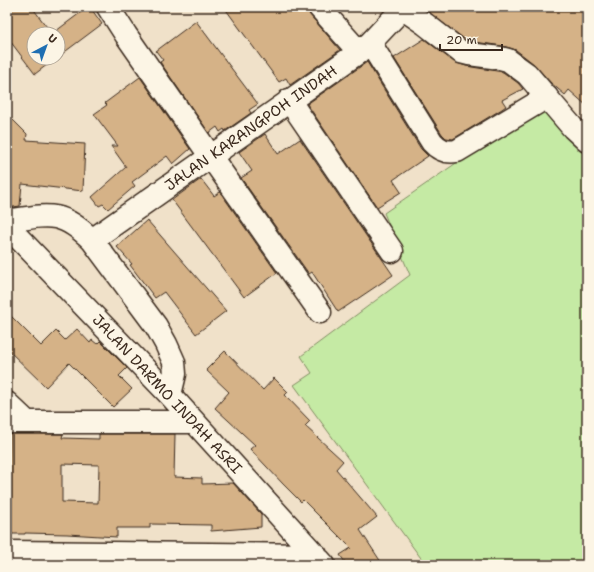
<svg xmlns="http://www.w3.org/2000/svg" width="594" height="572" viewBox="0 0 594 572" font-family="'Shantell Sans',sans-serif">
<rect width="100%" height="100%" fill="#f0e1c9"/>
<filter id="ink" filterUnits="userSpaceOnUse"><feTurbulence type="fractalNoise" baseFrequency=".025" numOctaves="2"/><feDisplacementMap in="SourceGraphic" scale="8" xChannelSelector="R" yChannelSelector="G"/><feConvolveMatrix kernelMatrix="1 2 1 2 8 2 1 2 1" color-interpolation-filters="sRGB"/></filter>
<g filter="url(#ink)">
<path fill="#c5eaa4" stroke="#808a61" d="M540 105 587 147V565H426L294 385 312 373 301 356 410 275 384 213Z"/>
<path fill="#d5b287" stroke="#3b2a1e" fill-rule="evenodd" d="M7 7H32L52 34 88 7H90L102 24 58 57V34H34V58H56L35 74 7 37Z
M224 7H307L310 15 340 50 290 85 286 78 279 82Z
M422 7H587V106L569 90 565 95 551 83 534 64 516 50 503 46 467 41Z
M196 21 258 104 249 110 251 113 225 131 224 129 220 132 217 127 209 133 160 62 163 60 156 51Z
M424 39 454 62 466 66 503 72 518 83 523 89 502 100 506 106 502 109 453 139 446 138 442 134 394 58Z
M367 62 421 149 428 156 393 180 401 192 377 207 307 104Z
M140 77 190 149 173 164 167 156 132 182 135 186 108 209 103 204 99 206 92 197 126 167 111 146H118L94 114 107 105 105 103Z
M7 114 27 134 26 140 85 144 83 191 22 184 20 206 7 208Z
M265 134 278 154 300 139 393 275 338 312 312 272 309 274 241 178 252 171 239 152Z
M201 179 214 196 220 192 277 273 244 297 172 200Z
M147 220 226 311 196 334 164 292 155 298 130 265 132 264 117 247Z
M7 312 41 346 56 331 65 340 77 329 90 343 92 340 97 344 100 341 127 368 119 376 132 389 113 407 69 363 46 387 7 349Z
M225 351 263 390 274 378 288 392 285 395 310 421 305 426 343 461 336 469 377 517 360 530 383 565H347L340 555 351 548 303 500 301 502 283 484 250 449 255 445 215 408 229 392 206 370Z
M10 434H63L62 438 99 439V434H175L174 477 202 478V484L233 483 261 514V527L211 531V525L150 524V528H117V537L67 534 25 533V534H7V485H9ZM62 464 99 465 98 503 62 502Z"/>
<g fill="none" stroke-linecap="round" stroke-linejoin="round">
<defs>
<path id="minor" d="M108 7 126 35 211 157 320 312
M319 7 359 52
M403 9 425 24 461 52 469 54 500 58 508 60 516 66 527 74 573 128 587 141
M370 43 432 142C439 150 446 153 457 151L547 97
M289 100 392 251
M7 221C48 215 60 209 92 240L156 326 166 344 174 362 175 374 170 395
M7 226 170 395 324 565
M92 240 359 52 370 43 404 7
M7 403 26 421
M7 422H193
M7 552 316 555"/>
</defs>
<use href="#minor" stroke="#3b2a1e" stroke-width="25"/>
<use href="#minor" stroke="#fcf5e5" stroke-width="22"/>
</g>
</g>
<g text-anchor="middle" stroke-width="4" stroke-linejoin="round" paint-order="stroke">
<g font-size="15" fill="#3b2a1e" stroke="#fcf5e5">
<text transform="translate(251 128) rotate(-35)" y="5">JALAN KARANGPOH INDAH</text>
<text transform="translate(167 394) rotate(47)" y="5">JALAN DARMO INDAH ASRI</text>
</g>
</g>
<rect width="594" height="572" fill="none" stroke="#fcf5e5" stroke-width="24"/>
<rect x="12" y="12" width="570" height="548" fill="none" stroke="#3b2a1e" stroke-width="1.5" filter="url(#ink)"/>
<g transform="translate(46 46) rotate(41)"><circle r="19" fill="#fcf5e5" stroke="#afa495"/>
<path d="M0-3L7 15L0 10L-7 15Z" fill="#1f6fb2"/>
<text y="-6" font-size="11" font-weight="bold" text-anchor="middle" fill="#3b2a1e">U</text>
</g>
<path d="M440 44v6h62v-6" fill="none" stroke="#3b2a1e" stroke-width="2"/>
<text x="446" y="44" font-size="12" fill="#3b2a1e" stroke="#fcf5e5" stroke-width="3" paint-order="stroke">20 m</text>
</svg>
